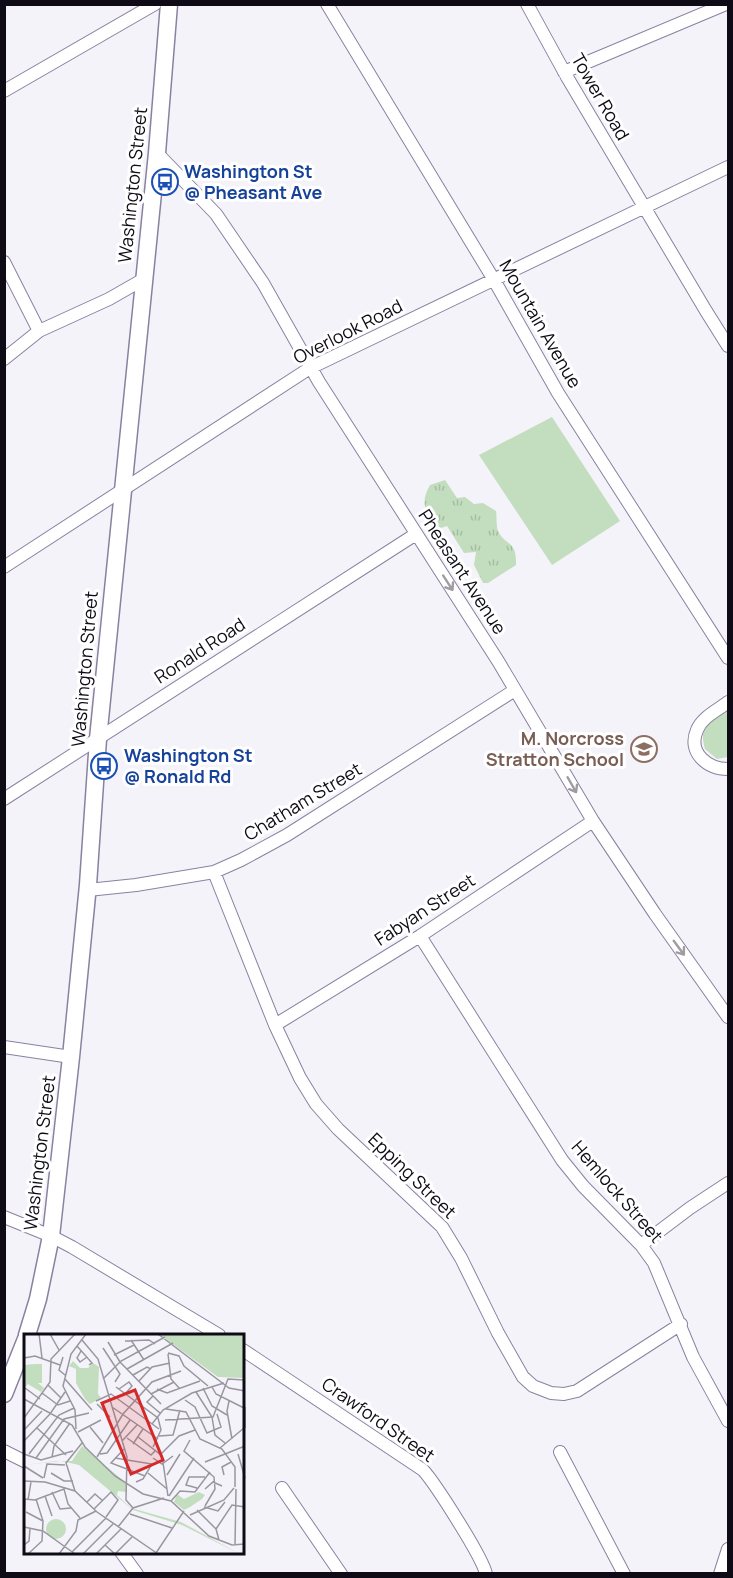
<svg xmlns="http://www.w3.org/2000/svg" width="733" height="1578" viewBox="0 0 733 1578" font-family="Manrope,sans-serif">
<defs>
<pattern id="park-tufts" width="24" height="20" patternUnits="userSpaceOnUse" patternTransform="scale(1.5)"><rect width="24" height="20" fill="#c2debe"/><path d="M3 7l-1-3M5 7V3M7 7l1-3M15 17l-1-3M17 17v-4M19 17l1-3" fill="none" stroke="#a6bda3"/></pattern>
</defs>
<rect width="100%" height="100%" fill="#f5f3fa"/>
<path fill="#c2debe" d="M552 417 620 521 552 565 479 455Z
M728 710V757L717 759 705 749C698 725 710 721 728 710Z"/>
<path fill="url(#park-tufts)" d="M445 480 457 498 465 497 474 504 483 503 496 511C497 517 496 525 498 531 505 546 517 540 516 565L488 583H483L474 565 476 552 464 553 447 526 438 529C426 513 419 504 430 485Z"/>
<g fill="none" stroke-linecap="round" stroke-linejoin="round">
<defs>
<path id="street" d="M327 4 494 280 558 393 728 658
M527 4 567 77 706 311 728 346
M564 72 726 4
M4 91 155 4
M157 153 216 214 263 283 319 382 498 661 593 821 655 914 728 1017
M4 262 39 331
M4 359 39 331 109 299 144 279
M4 567 310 368 728 167
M728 702C718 710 702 717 697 730 687 753 708 769 728 769
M4 799 416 534
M214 872 275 1025 300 1078 316 1104 338 1129 442 1227 461 1258 498 1333 523 1377 533 1386 551 1393 564 1394 577 1391 681 1324
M88 890 136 885 214 872 241 860 287 835 515 690
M420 936 562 1160 583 1186 641 1245 654 1263 693 1357 728 1421
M275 1025 420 936 593 821
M4 1047 71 1057
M4 1217 51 1236 72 1247 219 1335
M641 1245 690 1208 728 1183
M243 1350 423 1470C435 1483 483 1558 486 1574
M4 1451 26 1462
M560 1452 624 1574
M282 1488 341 1574
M121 1552 137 1574
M720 1574 728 1549"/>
<path id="secondary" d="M27 1335 38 1299 51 1236 71 1057 88 885 98 739 157 153 169 4
M4 1394 26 1339"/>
</defs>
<use href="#street" stroke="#8a81a0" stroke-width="14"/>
<use href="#secondary" stroke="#8a81a0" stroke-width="19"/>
<use href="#street" stroke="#fff" stroke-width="12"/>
<use href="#secondary" stroke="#fff" stroke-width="16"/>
</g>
<defs><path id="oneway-shaft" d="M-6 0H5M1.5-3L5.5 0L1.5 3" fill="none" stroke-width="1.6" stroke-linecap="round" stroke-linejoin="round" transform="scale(1.5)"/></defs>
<g stroke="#9f9da2">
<use href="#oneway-shaft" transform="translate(448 583) rotate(57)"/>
<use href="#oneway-shaft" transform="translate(572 785) rotate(60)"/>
<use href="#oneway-shaft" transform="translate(679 948) rotate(54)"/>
</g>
<defs>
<symbol id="bus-ring" viewBox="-11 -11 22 22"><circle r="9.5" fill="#fff" stroke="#1a4fb4" stroke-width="1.5"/><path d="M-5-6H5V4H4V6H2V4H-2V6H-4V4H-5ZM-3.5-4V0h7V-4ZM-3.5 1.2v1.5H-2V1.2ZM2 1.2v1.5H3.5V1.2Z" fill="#1a4fb4"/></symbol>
<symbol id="school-ring" viewBox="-11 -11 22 22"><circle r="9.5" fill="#fff" stroke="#8d6e63" stroke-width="1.5"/><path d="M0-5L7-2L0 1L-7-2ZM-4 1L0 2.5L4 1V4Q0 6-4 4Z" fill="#8d6e63"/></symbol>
</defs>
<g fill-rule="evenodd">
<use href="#bus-ring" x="150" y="167" width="30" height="30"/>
<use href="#school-ring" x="629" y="734" width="30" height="30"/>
<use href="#bus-ring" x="89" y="751" width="30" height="30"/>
</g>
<g text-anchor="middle" stroke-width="6" stroke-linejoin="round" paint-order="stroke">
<g font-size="18" fill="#0f0b16" stroke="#fff">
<text transform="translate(600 97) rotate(60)" y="6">Tower Road</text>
<text transform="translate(133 185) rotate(-84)" y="6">Washington Street</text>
<text transform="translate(540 324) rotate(60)" y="6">Mountain Avenue</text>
<text transform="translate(348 332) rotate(-27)" y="6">Overlook Road</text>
<text transform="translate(462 572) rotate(57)" y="6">Pheasant Avenue</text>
<text transform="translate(200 651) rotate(-33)" y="6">Ronald Road</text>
<text transform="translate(85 669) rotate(-85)" y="6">Washington Street</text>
<text transform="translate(303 802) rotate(-31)" y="6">Chatham Street</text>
<text transform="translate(425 910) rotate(-33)" y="6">Fabyan Street</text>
<text transform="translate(40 1153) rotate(-83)" y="6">Washington Street</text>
<text transform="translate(412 1176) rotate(44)" y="6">Epping Street</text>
<text transform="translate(617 1192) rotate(49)" y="6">Hemlock Street</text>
<text transform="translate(378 1420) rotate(35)" y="6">Crawford Street</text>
</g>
<g font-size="18" font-weight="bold" fill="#164399" stroke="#fff" text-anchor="start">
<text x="184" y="178">Washington St<tspan x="184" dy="21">@ Pheasant Ave</tspan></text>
<text x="124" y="762">Washington St<tspan x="124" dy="21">@ Ronald Rd</tspan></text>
</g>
<g font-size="18" font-weight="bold" fill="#785e54" stroke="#fff" text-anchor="end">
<text x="624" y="745">M. Norcross<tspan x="624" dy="21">Stratton School</tspan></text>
</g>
</g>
<g transform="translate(24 1334)">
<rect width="220" height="220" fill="#f5f3fa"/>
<path d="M135 0 220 1V44L194 43Z" fill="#c2debe"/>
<path d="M175 158 181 161 178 165 166 173 160 176 150 168 153 160 160 165ZM22 195a10 10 0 1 1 20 0a10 10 0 1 1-20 0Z" fill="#c2debe"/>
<path d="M49 27 56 34H64L69 29 75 33 74 60 77 64 66 70 61 65 52 49V35L45 32ZM11 30H18V49H14L20 54 17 58 4 50 0 54V31ZM58 112 102 149V158L94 157 93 161 107 174 157 188 216 220 158 191 109 176 55 131 37 127 0 131 32 127H48Z" fill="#c2debe"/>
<path fill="none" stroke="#99969f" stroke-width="1.5" d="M15 0 18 24M26 0 35 16M134 0 205 54 221 57M58 6 74 25 103 123 102 166 109 174M107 6 120 26M101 7 125 6 131 10M84 8 96 28 137 70M53 12 68 29 65 31M79 14 96 40 91 48M57 17 53 24 56 28 63 23M144 19 155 22 160 32 184 52M144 20 147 45 156 55M90 21 110 11M39 23 35 36 41 41M0 24 11 22 36 31M103 35 149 9M109 41 123 33 127 35M41 45 68 76M79 45 97 27 141 3M115 47 128 33 146 29M24 51 37 64M92 53 134 84 137 96 129 113M188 53 192 60 220 74M1 54 16 65M179 54 188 72 203 81M95 55 105 48 108 52 101 60M133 55 143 59 176 47M172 58 188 83 191 101 201 109M18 59 34 71 46 67M127 60 150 48M129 62 123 68 136 79M0 65 48 91 61 113 91 142 119 160 147 167 185 202 208 211 221 210M161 66 171 73 183 99 197 93 193 80M72 67 87 60 135 95M205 67 203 77 208 105M73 70 86 83M88 73 134 105M221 73V94M142 75 162 78 176 105 198 115 211 133V153M0 84 26 48 27 25 51 0M141 86 189 83 204 45 220 46M128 90 139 76 168 59 200 49M66 93 79 109M13 94 42 121M52 95 51 76 39 52 47 20 62 0M0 96 18 77M54 98 77 86M135 102 149 101 156 76M114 103 138 122 144 162M103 104 127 121 132 116M166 106 160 117 190 143 191 155 181 172M0 107 26 80 41 58M98 107 113 91M109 110 119 95M196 114 220 94M100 115 87 129 121 142M0 120 17 126 49 117M5 120 35 81 50 74M76 120 83 119 106 86M137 120 155 102 171 96M214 120 221 144M28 123 30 112 46 89M73 123 99 80 128 48 157 37M12 124 40 85 65 79M91 124 128 130 119 145 112 148M129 124 138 130 149 122M181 128 221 112M0 132 19 144M27 139 40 147H49M124 139 143 155M143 141 156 120M200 141 198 133 207 128M20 144 23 130 41 131M0 147 21 148 51 157 73 178 134 220M173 154 162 151 165 143H181M181 155 189 148 198 152M51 157 42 129 58 109M28 158 36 175 47 174M21 162 28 182M145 162 170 124M0 165 11 166 40 155 44 170 56 184M4 166 7 148M147 167 156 157 171 158 186 138M63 168 71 160 79 167M180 173 194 177 201 168M70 175 87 158 94 166 82 183M173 176 192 195M2 178 19 187M106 180 148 194M166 181 200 166 210 154M0 184 1 165M0 193 19 197 51 220M94 193 109 174 140 164M195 206 192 195 208 171 221 173M0 211 5 207 6 195M81 211 91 220 108 203M211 211 212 155M48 218 82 184M132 219 160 177M4 220 18 207 19 187 12 165M35 220 52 197 54 186 72 177M59 220 89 190M72 220 97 195"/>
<path fill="#d62828" fill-opacity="0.15" stroke="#d62828" stroke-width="3" d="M111 56 139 126 107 140 78 69Z"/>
<rect width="220" height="220" fill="none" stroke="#0f0b16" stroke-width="3"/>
</g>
<rect width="733" height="1578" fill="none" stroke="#0f0b16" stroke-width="12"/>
</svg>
